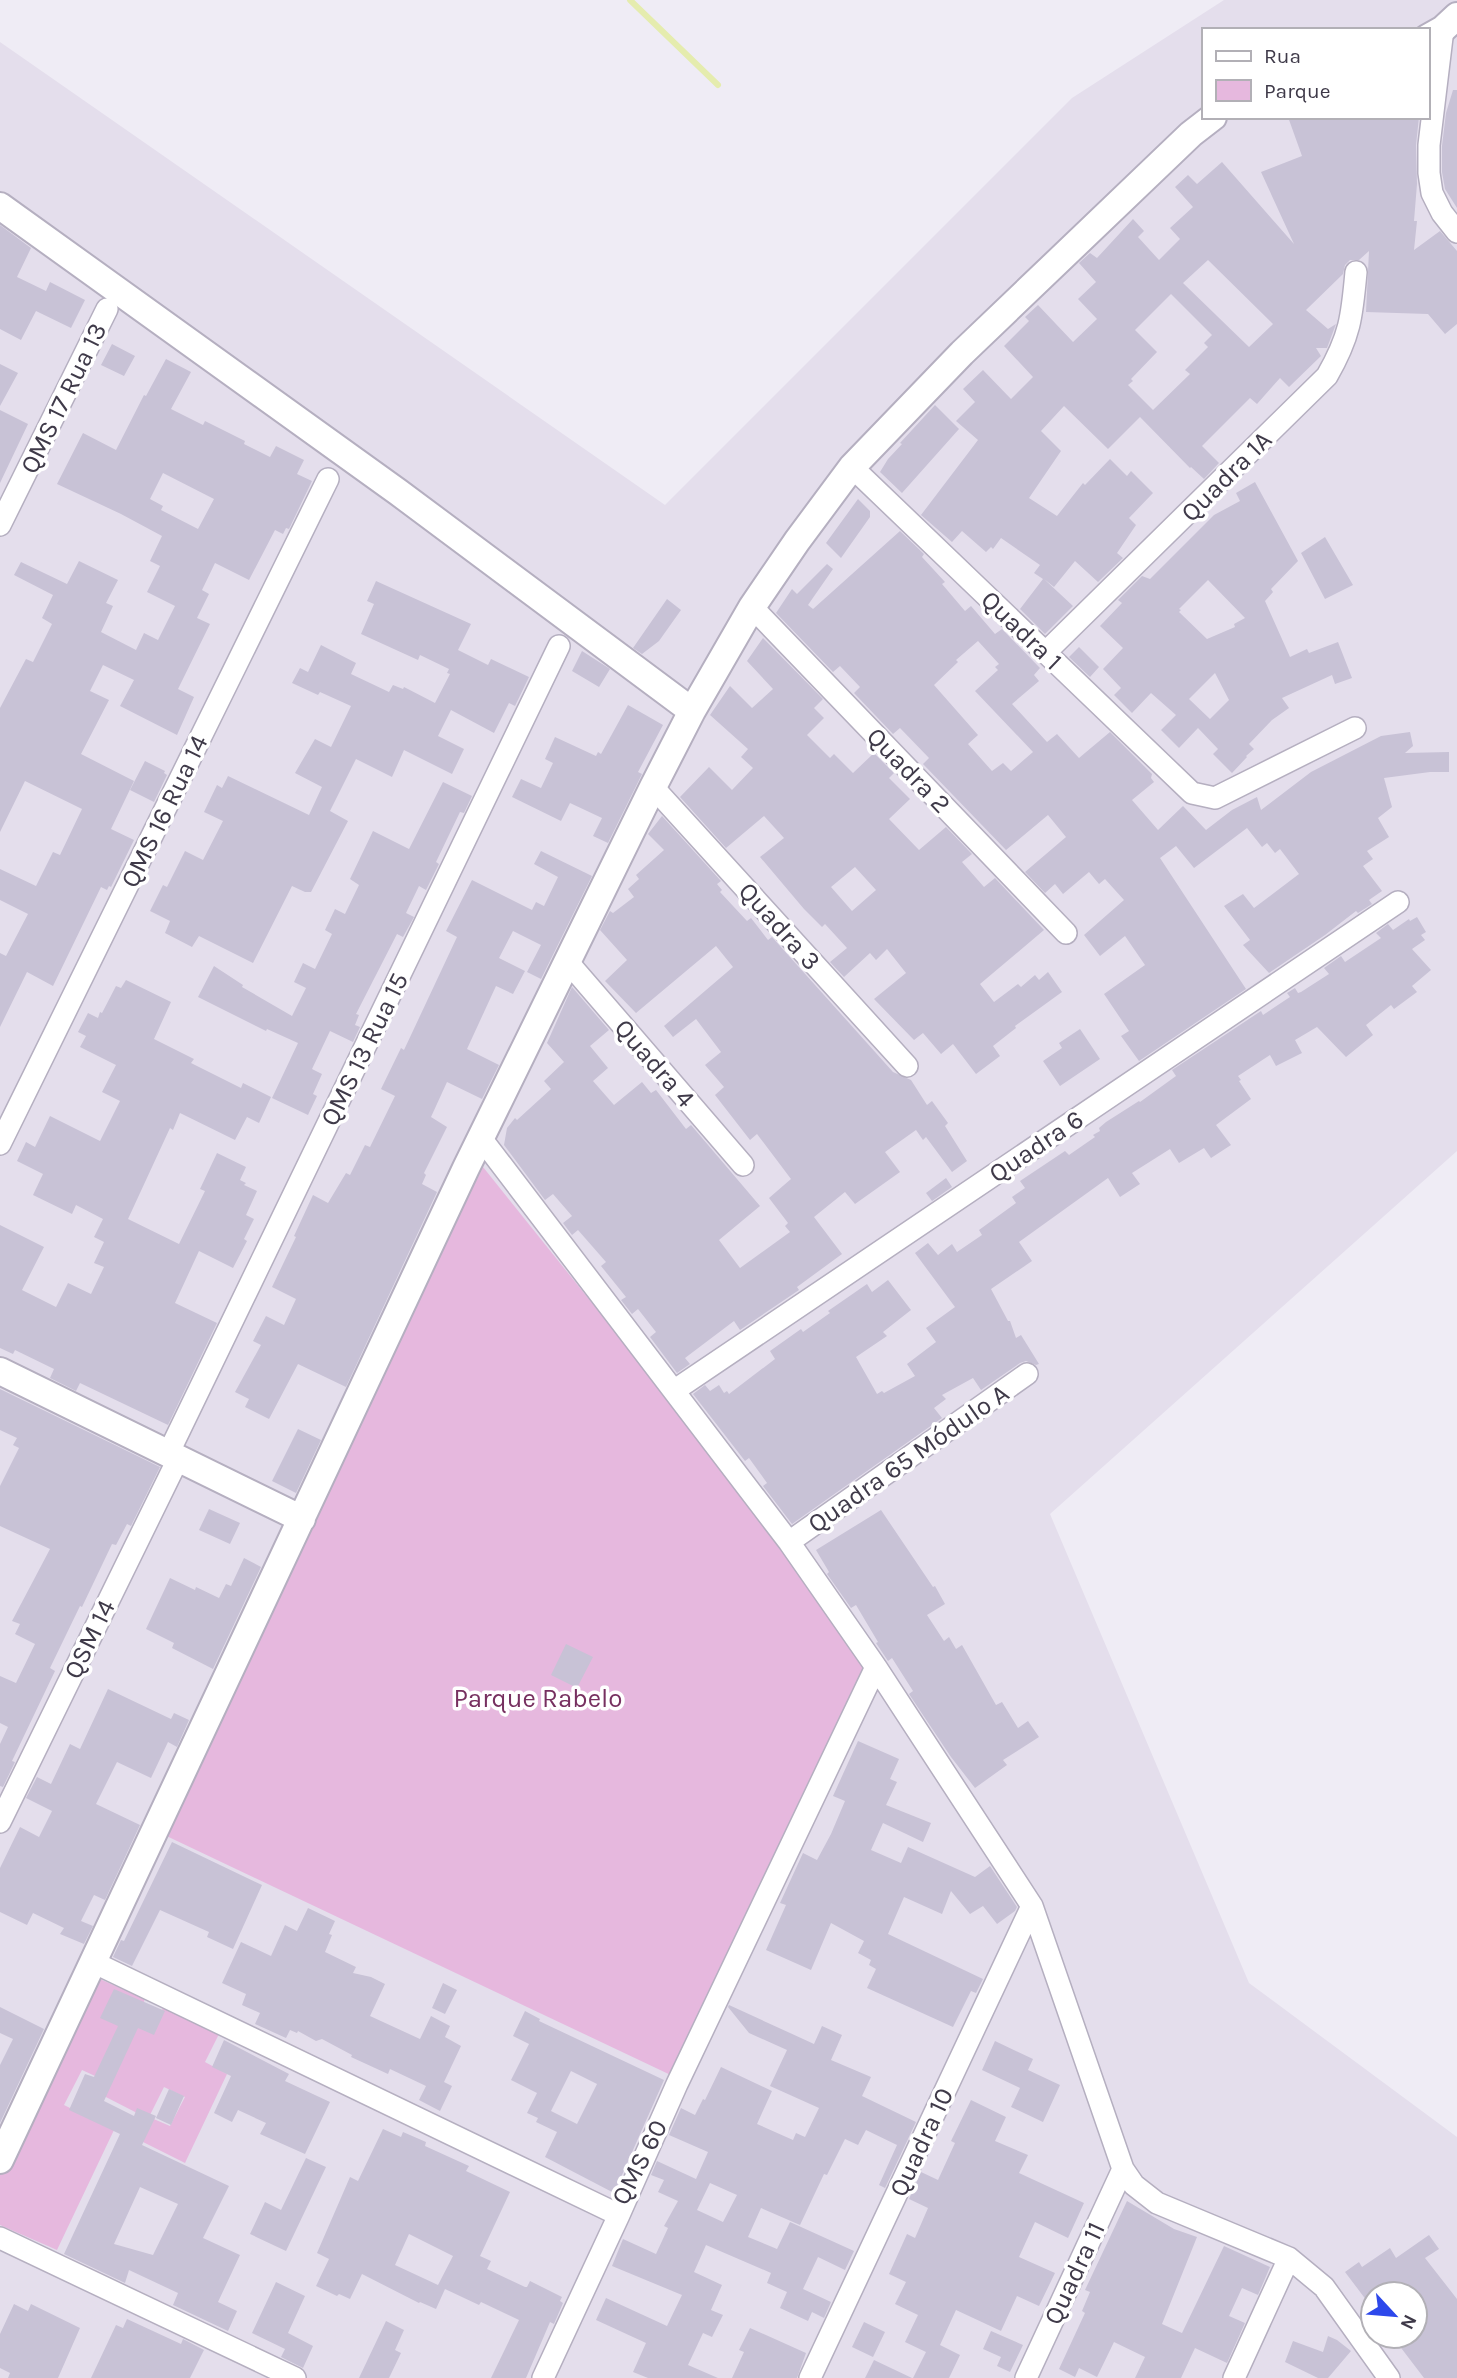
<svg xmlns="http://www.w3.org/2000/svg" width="1457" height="2378" viewBox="0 0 1457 2378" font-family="Karla,sans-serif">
<rect width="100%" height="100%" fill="#efecf5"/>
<path fill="#e4deec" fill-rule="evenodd" d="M1224 0H1457V1151L1050 1514 1249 1983 1457 2137V2378H0V42L665 505 1072 98ZM1203 30H1427V117H1203ZM1373 2294H1415V2336H1373Z"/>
<path fill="#e6b8de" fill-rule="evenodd" d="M483 1167 661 1389 872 1667 677 2078 156 1831Z
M93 1976 145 1999 137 2021 154 2026 167 2000 223 2026 205 2062 227 2074 185 2163 139 2140V2114L100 2094 106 2081 82 2070 64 2105 114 2130 57 2250 0 2225V2173ZM164 2087 185 2097 170 2126 149 2117Z"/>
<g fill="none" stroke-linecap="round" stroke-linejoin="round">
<path stroke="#e5ecae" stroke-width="6" d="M630 0 718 85"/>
</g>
<path fill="#c8c2d6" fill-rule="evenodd" d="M1453 90H1457V208L1445 189 1442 172V146L1446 113Z
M1288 117H1419L1416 145 1417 184 1414 221H1417L1414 250 1440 231 1457 251V324L1445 334 1428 314 1366 312 1369 251 1359 260H1350L1345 265 1343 274 1306 310 1328 329 1336 324 1327 348H1316L1321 356 1289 387 1280 378 1257 404 1250 398 1202 446 1219 463 1204 479 1191 467 1190 468 1140 417 1108 449 1064 406 1041 431 1061 451 1029 498 1057 516 1083 483 1085 485 1110 459 1127 476 1131 471 1153 493 1129 518 1136 525 1117 553 1123 558 1098 582 1075 561 1054 587 1044 579 1073 606 1045 634 1020 609 1043 579 1034 573 1040 565 1001 538 993 549 991 547 986 552 962 531 952 542 921 515 978 440 956 421 975 402 963 389 983 370 1011 399 1033 377 1004 346 1029 321 1025 317 1038 305 1073 342 1097 319 1078 299 1096 282 1079 263 1090 253 1097 258 1133 219 1144 231 1138 237 1159 260 1180 239 1170 228 1193 207 1175 187 1188 175 1197 184 1222 162 1294 244 1261 172 1302 156ZM1208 260 1273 324 1249 347 1183 283ZM1171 294 1212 335 1204 343 1208 347 1185 370 1190 374 1153 410 1128 385 1133 381 1131 379 1157 352 1135 330Z
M0 225 31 248 17 277 46 291 50 282 85 300 71 328 36 311 21 340 0 329Z
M112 344 135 356 124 376 101 365Z
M166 359 191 372 171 409 203 425 205 421 245 441 244 444 270 457 276 446 304 460 297 474 312 481 289 529 286 528 283 534 275 530 249 580 215 563 202 590 209 594 197 618 210 624 178 689 194 697 177 735 120 706 134 680 103 665 90 691 109 700 81 754 134 781 111 829 134 840 111 887 109 886 107 890 101 887 53 986 27 972 0 1027V953L6 956 28 914 0 900V869L36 886 53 852 60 855 82 809 25 781 0 832V708L26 659 33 662 52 624 42 618 53 595 14 575 21 562 67 584 79 561 118 580 106 603 113 606 101 632 136 650 144 633 158 640 175 606 147 592 160 566 150 561 162 536 121 514 57 484 83 433 116 450 144 395 146 396ZM163 473 214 499 198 529 161 510 163 506 150 499Z
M0 364 18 373 0 406Z
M935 405 959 429 902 493 880 472 888 459 902 444 900 443Z
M0 410 28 424 0 483Z
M1255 482 1298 561 1271 589 1273 592 1265 601 1290 657 1307 649 1309 653 1338 642 1352 678 1335 684 1332 675 1282 698 1289 708 1272 720 1249 744 1254 749 1246 756 1247 757 1232 773 1213 754 1218 749 1198 728 1179 748 1161 730 1176 715 1151 693 1132 713 1114 695 1121 688 1103 669 1123 648 1100 626 1122 603 1118 600 1142 576 1150 579 1214 515 1240 501 1236 493ZM1208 580 1245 618 1234 624 1235 627 1207 639 1179 612 1181 610 1179 609ZM1215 673 1229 700 1210 719 1189 699Z
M858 499 870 511V517L841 558 826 543Z
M900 531 924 554 922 557 945 582 942 584 965 611 971 606 995 634 1002 629 1040 668 1034 675 1039 681 1012 704 1047 742 1057 734 1079 758 1110 732 1152 774 1151 778 1154 782 1132 800 1158 830 1183 806 1206 830 1232 810 1257 797 1261 810 1311 772 1381 736 1410 732 1413 746 1405 753 1449 752V772H1430L1384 778 1392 807 1378 818 1389 837 1367 851 1373 859 1363 866 1382 891 1369 900 1372 904 1358 913 1356 911 1325 935 1269 973 1243 945 1250 940 1224 906 1243 894 1254 908 1299 874 1280 849 1275 853 1267 843 1262 847 1247 828 1194 868 1176 846 1160 858 1246 989 1139 1061 1121 1036 1129 1031 1104 994 1145 965 1125 936 1100 956 1084 935 1124 900 1105 879 1099 884 1089 872 1063 894 1055 884 1045 893 1025 872 1066 837 1048 815 1006 850 923 764 929 758 900 728 893 734 854 693 860 687 840 666 833 672 776 613 792 589 797 594 827 564 833 569 808 605 813 609ZM978 641 999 664 995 667 998 670 975 691 1033 752 1011 771 1003 763 992 771 968 744 978 735 934 685 958 662 956 660Z
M1325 537 1353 585 1325 599 1301 553Z
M376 581 471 624 458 650 488 665 491 659 529 677 515 706 509 703 494 733 451 710 438 736 464 749 452 774 404 750 392 777 356 759 330 811 348 821 311 892H305L292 886 253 963 199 936 192 947 165 933 170 921 150 911 163 885 167 887 185 851 203 860 223 821 204 812 217 785 222 788 228 776 309 815 322 787 295 773 315 739 331 747 351 706 320 692 318 695 292 683 300 668 308 672 321 645 356 663 351 674 389 692 393 685 403 689 404 687 435 703 450 674 447 673 449 669 420 655 418 660 361 634 374 604 367 601Z
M667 599 681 610 659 641 642 654 633 648Z
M763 638 823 699 814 708 824 718 807 735 830 758 834 754 853 773 874 753 894 773 889 778 910 799 889 819 919 850 946 827 972 854 962 862 984 887 995 878 1044 930 980 984 994 1002 1018 984 1021 987 1035 975 1039 980 1048 972 1062 992 1015 1026 1016 1028 993 1046 1000 1056 976 1074 953 1044 941 1054 923 1033 914 1040 874 999 906 973 887 949 876 960 870 953 844 977 830 962 847 948 825 924 822 927 804 909 760 857 784 838 764 816 726 848 680 797 709 767 732 790 753 768 741 757 748 749 710 715 730 686 752 708 773 689 747 661ZM855 867 876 890 852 911 831 887Z
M1079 647 1099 667 1090 677 1069 657Z
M582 651 610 669 599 687 572 671Z
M628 705 663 725 638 772 642 774 608 843 593 836 602 818 570 803 561 821 512 797 521 779 541 788 553 763 545 759 555 737 596 756 598 752 601 754Z
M145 761 165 771 164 773 167 775 154 802 130 790Z
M443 782 472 796 464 813 460 812 436 862 439 864 426 890 419 886 406 913 414 917 403 937 397 934 356 1014 359 1015 355 1025 360 1027 353 1042 330 1031 312 1069 322 1074 313 1094 317 1096 308 1115 272 1098 298 1043 267 1029 266 1031 198 997 214 966 243 985 242 987 292 1016 306 988 294 982 303 963 315 969 332 934 325 930 335 909 345 914 359 885 350 879 373 831 409 849Z
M662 816 721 881 717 884 722 890 720 892 747 921 751 918 768 940 772 937 893 1072 911 1080 927 1105 932 1101 948 1123 945 1126 967 1161 952 1172 926 1137 923 1140 916 1130 885 1152 900 1172 855 1204 845 1192 814 1217 842 1254 797 1287 799 1290 740 1330 734 1321 685 1358 690 1364 677 1373 650 1337 656 1332 638 1309 632 1314 621 1300 626 1297 601 1266 606 1262 578 1230 572 1235 563 1223 572 1216 553 1194 545 1200 504 1145 507 1128 515 1118 517 1120 551 1089 544 1081 564 1062 547 1043 572 987 609 1030 590 1046 608 1068 593 1081 614 1105 642 1082 651 1093 656 1090 686 1129 691 1125 760 1206 719 1240 740 1268 790 1232 785 1226 788 1223 769 1198 791 1179 757 1134 750 1140 715 1095 724 1087 705 1065 721 1052 696 1019 673 1037 664 1026 733 967 716 946 636 1013 605 981 627 960 600 930 610 911 613 913 634 897 628 889 639 879 636 875 664 850 648 834Z
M541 851 592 876 541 979 527 972 541 945 513 931 499 958 525 971 513 994 496 986 467 1049 499 1065 482 1099 447 1082 431 1117 447 1127 424 1173 426 1175 422 1184 437 1192 346 1387 298 1364 269 1419 245 1407 249 1399 235 1392 261 1345 253 1341 266 1316 284 1325 296 1299 272 1287 296 1237 294 1236 313 1195 328 1203 346 1173 350 1175 365 1145 370 1147 395 1096 381 1089 401 1048 404 1050 457 937 446 931 472 880 532 910 536 902 544 906 558 877 534 864Z
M1417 917 1426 932 1421 935 1425 940 1412 949 1431 970 1412 986 1417 992 1394 1009 1391 1005 1366 1025 1373 1035 1346 1057 1317 1027 1295 1040 1302 1053 1276 1066 1270 1055 1238 1076 1241 1080 1239 1081 1251 1099 1216 1125 1231 1145 1211 1158 1204 1148 1179 1163 1170 1149 1132 1173 1140 1184 1120 1197 1108 1178 1019 1242 1032 1261 991 1289 1008 1321H1010L1016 1338 1021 1335 1039 1364 1036 1365 1026 1361 1020 1363 981 1390 973 1378 942 1395 946 1399 934 1408 942 1418 792 1524 763 1486 767 1483 749 1458 745 1461 693 1394 705 1385 710 1391 719 1385 724 1393 727 1391 729 1394 775 1359 770 1351 801 1329 803 1332 830 1313 828 1311 867 1284 872 1292 888 1280 911 1310 883 1332 887 1336 856 1357 877 1394 882 1391 884 1393 915 1376 907 1364 936 1342 926 1328 955 1307 915 1253 928 1243 938 1255 952 1244 957 1252 982 1235 979 1230 1016 1203 1012 1197 1025 1188 1020 1181 1065 1151 1069 1155 1095 1137 1093 1135 1100 1131 1099 1128 1106 1122 1139 1101 1140 1102 1176 1076 1172 1070 1261 1011 1263 1015 1290 997 1287 993 1295 988 1298 993 1301 992 1329 974 1324 968 1341 956 1345 962 1381 938 1376 933 1388 924 1393 930 1409 919 1410 921Z
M126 980 171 1002 154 1039 194 1059 191 1063 241 1088 243 1083 271 1097 259 1123 247 1117 235 1140 180 1113 173 1130 170 1128 128 1219 179 1244 205 1191 200 1189 217 1153 246 1167 240 1180 246 1183 244 1185 257 1191 246 1215 254 1219 244 1239 247 1241 233 1268 199 1251 175 1303 217 1323 168 1425 80 1383 76 1391 50 1378 54 1369 15 1350 13 1354 0 1348V1225L44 1247 22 1290 56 1307 68 1283 91 1294 104 1267 94 1263 104 1242 94 1237 103 1219 76 1205 72 1214 33 1195 43 1174 17 1161 26 1142 35 1147 50 1116 100 1141 120 1101 102 1092 116 1065 80 1047 86 1036 78 1032 88 1013 98 1018 100 1012 102 1013 116 986 121 988Z
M1080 1029 1100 1059 1060 1086 1043 1061 1062 1048 1059 1043Z
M946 1178 952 1187 932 1201 926 1193Z
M0 1389 160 1467 131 1526 127 1524 116 1545 112 1544 82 1607 80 1606 50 1668 55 1671 12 1761 15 1762 3 1787 0 1786V1744L8 1727 0 1723V1676L16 1683 35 1644 15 1634 20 1624 12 1621 50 1549 0 1526V1486L19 1448 13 1445 17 1438 0 1430Z
M298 1429 321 1440 296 1493 272 1481Z
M209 1509 240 1523 230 1544 199 1530Z
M881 1510 933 1587 935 1586 945 1604 927 1615 944 1641 949 1637 956 1649 962 1645 996 1705 1002 1702 1018 1728 1028 1721 1039 1737 1003 1760 1007 1765 975 1788 951 1757 909 1694 913 1691 892 1658 888 1661 876 1643 878 1642 856 1605 851 1608 827 1574 829 1572 816 1550Z
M244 1558 261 1567 213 1669 172 1648 174 1643 146 1629 170 1578 195 1590 196 1587 219 1598 226 1584 231 1586Z
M566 1644 593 1657 577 1688 551 1675Z
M108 1689 171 1719 174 1713 189 1720 177 1747 168 1742 151 1778 117 1762 96 1804 140 1825 105 1900 94 1895 81 1921 93 1926 84 1944 60 1934 64 1928 33 1913 27 1925 0 1912V1868L20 1827 39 1837 52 1811 26 1798 37 1777 51 1784 70 1744 80 1749Z
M858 1741 899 1759 890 1779 897 1782 886 1805 931 1823 923 1842 883 1823 871 1850 901 1863 908 1847 975 1877 990 1866 1017 1907 1015 1911 997 1924 983 1906 970 1914 951 1891 942 1914 904 1897 888 1934 983 1979 976 1993 971 1991 953 2027 867 1988 876 1969 869 1965 871 1960 858 1953 864 1941 831 1923 811 1970 766 1950 786 1905 780 1903 803 1853 817 1860 831 1834 845 1801 833 1796Z
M172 1842 262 1885 233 1949 207 1937 209 1932 160 1910 132 1966 113 1957 121 1940 124 1941Z
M308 1908 335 1921 329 1934 332 1935 325 1952 356 1967 353 1973 371 1977 385 1984 370 2016 420 2039 431 2016 450 2026 445 2037 461 2046 444 2082 452 2086 440 2111 419 2100 426 2086 390 2069 388 2074 351 2057 352 2055 322 2039 316 2041 298 2031 297 2033 290 2030 286 2038 255 2024 260 2013 242 2005 246 1994 222 1983 241 1942 271 1956 285 1925 297 1931Z
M443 1983 457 1990 445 2014 432 2008Z
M114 1989 165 2011 154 2035 138 2028 104 2101 134 2116 137 2108 156 2116 142 2145 229 2186 203 2238 240 2255 218 2302 237 2311 228 2331 173 2305 178 2293 129 2270 125 2283 64 2254 120 2134 69 2110 85 2074 94 2077 118 2026 100 2018ZM140 2187 178 2204 153 2255 114 2244Z
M729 2005 814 2044 822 2026 842 2035 831 2060 871 2077 862 2096 916 2122 885 2188 879 2185 897 2145 866 2130 858 2145 845 2139 827 2175 824 2174 800 2225 761 2208 748 2237 777 2249 790 2222 854 2251 845 2270 818 2257 803 2289 831 2302 824 2318 812 2312 808 2321 780 2308 787 2292 767 2283 771 2273 706 2245 694 2272 722 2285 711 2310 723 2315 712 2337 703 2333 688 2365 718 2378H648L633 2372 646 2343 596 2320 606 2298 667 2326 682 2295 612 2266 623 2239 656 2254 668 2228 664 2226 678 2201 658 2192 664 2180 651 2175 657 2161 696 2179 708 2152 669 2135 681 2108 695 2115 703 2099 705 2100 721 2067 772 2091 757 2124 793 2140 796 2133 805 2137 819 2108 770 2086 787 2050 749 2033 728 2007ZM710 2183 737 2195 723 2222 697 2210Z
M0 2007 44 2029 0 2123V2065L13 2039 0 2033Z
M525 2011 540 2019 539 2021 664 2080 614 2193 545 2157 557 2132 536 2122 538 2118 527 2113 537 2093 511 2080 529 2044 513 2036ZM571 2071 597 2084 577 2124 551 2111Z
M224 2040 289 2074 285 2081 330 2102 305 2154 260 2134 266 2123 238 2110 232 2122 214 2113 231 2076 212 2067Z
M995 2041 1033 2059 1028 2070 1060 2085 1043 2122 1011 2107 1020 2088 982 2070Z
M169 2089 184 2096 171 2125 156 2118Z
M971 2100 1006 2117 995 2141 1028 2155 1019 2173 1084 2203 1068 2238 1035 2222 1019 2257 1055 2273 1039 2306 1017 2296 1001 2331 956 2310 940 2345 960 2355 949 2378H913L926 2352 905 2342 918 2315 895 2304 906 2282 889 2274 907 2234 915 2238 928 2208 909 2199 921 2172 938 2180 955 2143 951 2141Z
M383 2129 401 2137 403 2132 426 2142 425 2146 469 2166 466 2171 510 2192 480 2256 491 2261 487 2269 525 2287H527L530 2281 562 2297 560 2301 563 2303 554 2324 550 2322 526 2378H491L519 2320 481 2302 479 2305 445 2289 436 2309 420 2302 419 2303 362 2274 350 2299 339 2294 337 2296 316 2286 329 2259 317 2253 350 2177 358 2181ZM409 2234 453 2256 438 2285 395 2265Z
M306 2158 326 2167 286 2251 250 2234 265 2202 281 2210Z
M1127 2201 1174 2229 1197 2237 1162 2324 1182 2333 1224 2246 1270 2267 1258 2295 1242 2288 1229 2316 1245 2323 1227 2363 1195 2348 1181 2378H1135L1145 2357 1114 2342 1097 2377 1079 2368 1075 2377 1059 2369 1085 2313 1082 2311 1090 2292 1085 2290Z
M1429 2235 1439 2249 1425 2258 1457 2299V2378H1424L1392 2336H1415V2294H1373V2309L1345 2272 1359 2262 1362 2267 1390 2248 1396 2258Z
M276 2282 305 2296 288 2333 313 2346 303 2368 281 2357 285 2349 252 2333Z
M14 2304 28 2311 31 2304 80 2328 58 2378H8L10 2373 0 2368V2334Z
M127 2319 181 2344 183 2339 204 2350 190 2378H91L116 2325 123 2328Z
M386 2321 404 2330 395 2350 401 2353 389 2378H359Z
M864 2322 885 2332 873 2357 852 2347Z
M750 2328 806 2353 797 2378H732L744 2352 739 2350Z
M991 2331 1023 2345 1010 2372 997 2366 1001 2357 983 2349Z
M1328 2336 1337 2340 1351 2351 1328 2378H1318L1285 2362 1293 2341 1323 2352Z
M874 2360 912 2378H865Z"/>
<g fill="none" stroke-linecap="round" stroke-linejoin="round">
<defs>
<path id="minor" d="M1443 29 1429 145V173L1432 193 1442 213 1457 232
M852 467 1192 793 1215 798 1355 728
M0 525 107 309
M752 607 1066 933
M1046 652 1327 376C1350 336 1352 317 1356 272
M653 787 907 1066
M567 961 743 1165
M481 1138 789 1542 876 1667 1032 1906 1123 2169 1134 2185 1157 2203 1289 2258 1324 2287 1389 2378
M0 1144 328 479
M675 1390 1398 902
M169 1452 559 646
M789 1542 1027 1374
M0 1822 179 1457
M93 1962 619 2215 677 2084 876 1667
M0 2238 295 2378
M543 2378 619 2215
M810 2378 1032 1906
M1026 2378 1123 2169
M1234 2378 1289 2258"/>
<path id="tertiary" d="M1427 38 1443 29 1457 16
M0 206 398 492 692 711
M0 1371 302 1519
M0 2160 466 1168 653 787 692 711 752 607 797 541 852 467 962 353 1191 134 1213 117"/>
</defs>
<use href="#minor" stroke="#b5afc0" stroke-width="24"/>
<use href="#tertiary" stroke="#b5afc0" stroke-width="30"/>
<use href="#minor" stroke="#fff" stroke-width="21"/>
<use href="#tertiary" stroke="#fff" stroke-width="26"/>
</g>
<g text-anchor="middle" stroke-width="7" stroke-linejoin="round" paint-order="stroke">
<g font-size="26" fill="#3f3a49" stroke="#fff">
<text transform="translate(63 398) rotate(-64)" y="9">QMS 17 Rua 13</text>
<text transform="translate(1226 476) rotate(-45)" y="9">Quadra 1A</text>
<text transform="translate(1022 630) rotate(44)" y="9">Quadra 1</text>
<text transform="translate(909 770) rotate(46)" y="9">Quadra 2</text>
<text transform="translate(164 811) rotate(-64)" y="9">QMS 16 Rua 14</text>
<text transform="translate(780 926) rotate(48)" y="9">Quadra 3</text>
<text transform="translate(364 1049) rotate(-64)" y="9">QMS 13 Rua 15</text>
<text transform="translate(655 1063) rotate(49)" y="9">Quadra 4</text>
<text transform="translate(1036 1146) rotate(-34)" y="9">Quadra 6</text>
<text transform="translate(908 1458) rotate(-35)" y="9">Quadra 65 Módulo A</text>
<text transform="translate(89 1639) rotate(-64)" y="9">QSM 14</text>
<text transform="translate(921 2142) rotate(-65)" y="9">Quadra 10</text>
<text transform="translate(639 2162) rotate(-63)" y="9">QMS 60</text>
<text transform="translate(1074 2273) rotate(-65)" y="9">Quadra 11</text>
</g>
<g font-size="26" fill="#773060" stroke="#fff">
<text x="538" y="1707">Parque Rabelo</text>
</g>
</g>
<rect x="1202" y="28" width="228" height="91" fill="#ffffff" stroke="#b2b0b6" stroke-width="2"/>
<rect x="1216" y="51" width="35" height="10" fill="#ffffff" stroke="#b2b0b6" stroke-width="2"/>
<text x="1264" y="63" font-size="21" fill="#3f3a49">Rua</text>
<rect x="1216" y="80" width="35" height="21" fill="#e6b8de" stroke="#b2b0b6" stroke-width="2"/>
<text x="1264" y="98" font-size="21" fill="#3f3a49">Parque</text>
<g transform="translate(1394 2315) rotate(116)"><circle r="33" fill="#ffffff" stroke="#b2b0b6" stroke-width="2"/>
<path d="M0-5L12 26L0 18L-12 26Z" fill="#2d48eb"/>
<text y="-10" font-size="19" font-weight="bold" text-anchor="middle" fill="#3f3a49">N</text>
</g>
</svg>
